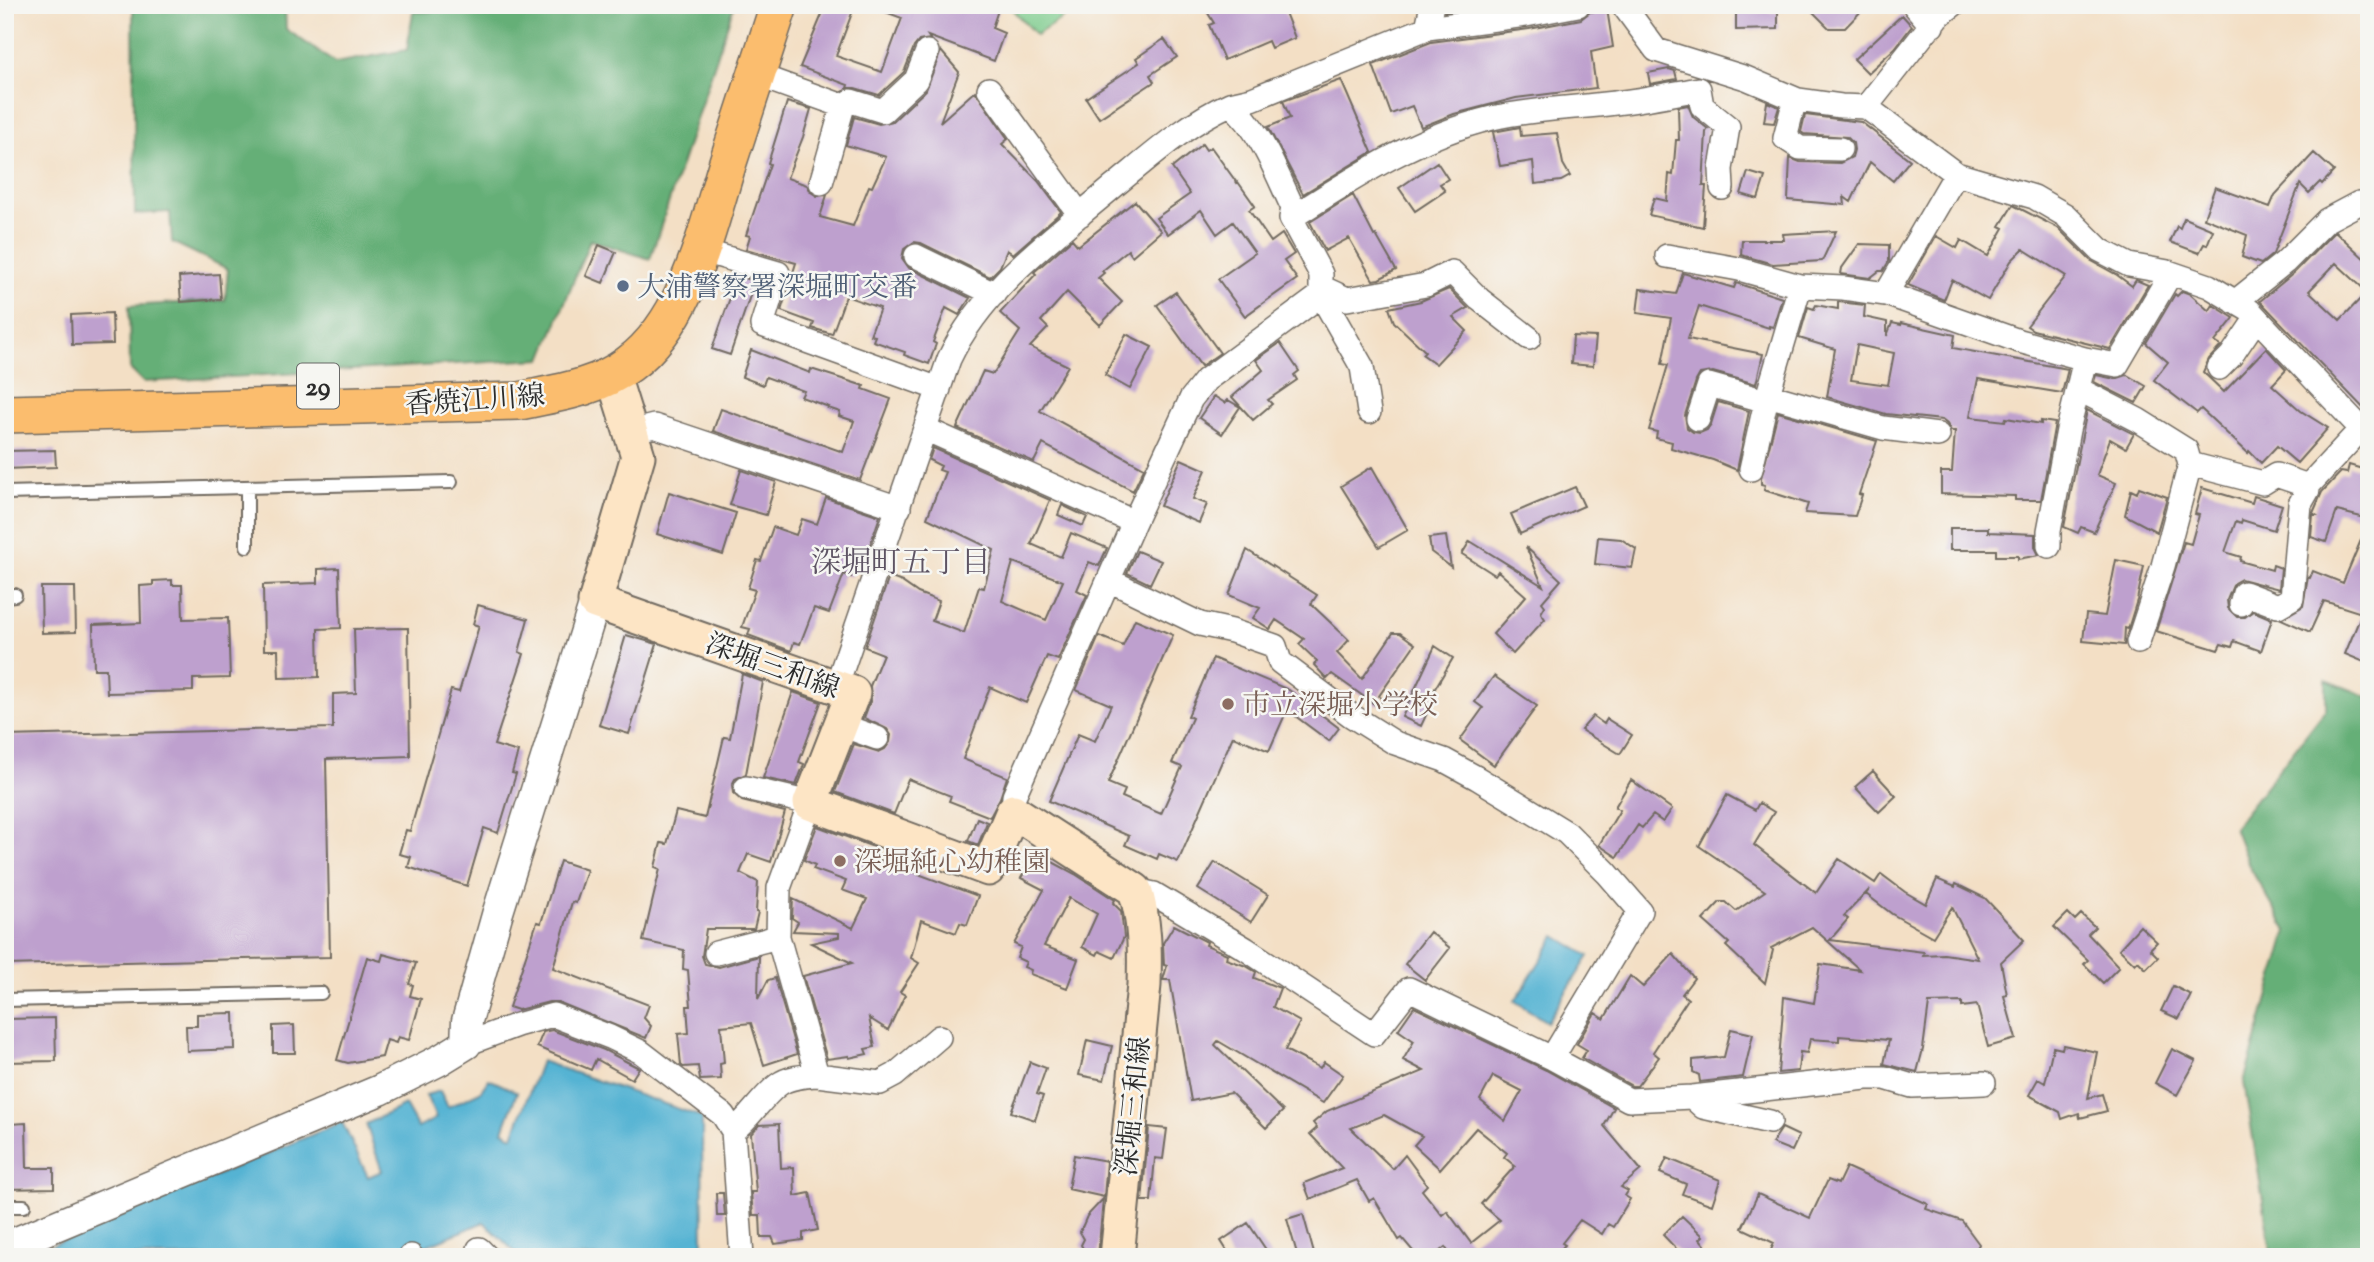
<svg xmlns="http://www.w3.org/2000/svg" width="2374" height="1262" viewBox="0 0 2374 1262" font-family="'Sorts Mill Goudy','Noto Serif JP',serif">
<rect width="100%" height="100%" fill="#f6f6f2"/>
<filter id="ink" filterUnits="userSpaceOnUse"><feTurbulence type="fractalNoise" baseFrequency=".0143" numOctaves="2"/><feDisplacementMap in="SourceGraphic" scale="14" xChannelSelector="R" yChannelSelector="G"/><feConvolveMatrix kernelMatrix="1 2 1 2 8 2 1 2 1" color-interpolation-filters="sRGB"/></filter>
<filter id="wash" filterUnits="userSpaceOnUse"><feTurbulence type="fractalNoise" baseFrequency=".00686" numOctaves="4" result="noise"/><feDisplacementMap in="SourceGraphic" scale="28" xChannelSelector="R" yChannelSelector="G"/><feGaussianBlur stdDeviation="1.57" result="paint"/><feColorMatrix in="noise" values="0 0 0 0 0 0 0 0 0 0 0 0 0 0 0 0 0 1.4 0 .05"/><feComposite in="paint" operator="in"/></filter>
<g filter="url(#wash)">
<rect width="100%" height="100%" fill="#f3dfc5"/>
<path fill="#7ccb8b" stroke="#547b5b" stroke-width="2" d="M1008 5H1082L1036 35Z"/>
<path fill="#65af77" stroke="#486d51" stroke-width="2" d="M133 5H285L286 29 335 63 407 50 413 12 593 5H734L650 259 590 240 542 359 143 382 130 369 129 306 225 300 228 269 172 242 170 212 135 214Z
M2326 680 2369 697V1257H2272L2244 1082 2287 931 2249 866 2234 827 2326 709Z"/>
<path fill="#54b3d3" stroke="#406f7f" stroke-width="2" d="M1556 936 1589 956 1547 1022 1515 1001Z
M541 1061 702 1117 703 1257H520L484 1222 399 1257H24L342 1122 368 1177 382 1171 366 1124 405 1105 418 1128 436 1118 426 1095 440 1091 448 1107 480 1092 489 1079 517 1092 503 1131 513 1136Z"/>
<g id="blocks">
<path fill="#bea0ce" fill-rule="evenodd" d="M826 5H855L836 56 882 72 902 18 872 7V5H984L998 10 992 28 1004 33 994 61 928 36 930 39 919 41 914 47 904 72 879 95 855 88H847L848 85 800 67Z
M1203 5H1282L1295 38 1271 48 1268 41 1224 60 1209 25 1214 23Z
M1446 5H1493L1445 12Z
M1806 5H1867L1845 28H1829Z
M1607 9 1613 47 1591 52 1596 88 1516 98 1454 114 1421 127 1412 106 1391 114 1373 65 1431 42 1529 29 1581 19 1590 12Z
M1736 12H1778V29L1736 30Z
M1902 15 1912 26 1895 48 1868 73 1854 59Z
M1164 39 1177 57 1150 75 1154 82 1099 118 1086 98 1139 63 1136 58Z
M941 51 959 72 940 122 975 91 1008 139 1002 144 1038 181 1061 212 1013 254 1007 250 1000 267 990 277 921 243 914 242 904 249 902 258 909 268 970 298 959 315 946 308 933 342 936 344 929 364 904 355 905 352 873 341 875 336 870 335 880 308 846 296 832 334 812 328 814 323 781 311 796 263 746 249 750 236 746 235 770 164 768 163 787 102 811 109 803 137 787 178 807 185 811 192 817 196 827 195 820 217 853 226 869 186 872 187 886 157 846 145 854 117 879 124 893 121 926 90Z
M1669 69 1675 71 1677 79 1650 84 1648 73Z
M1341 80 1372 152 1303 194 1268 127 1290 118 1283 101Z
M1767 102 1779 107 1774 123 1764 122Z
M1688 105 1693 117 1708 129 1706 132 1703 186H1706L1703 227 1649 215 1654 198 1667 201 1669 174 1673 175 1676 140H1679L1678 107Z
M1805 115 1861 122 1910 160 1893 181 1870 162 1851 202 1844 197 1845 205 1788 200 1790 158 1800 162 1840 163 1852 157 1854 150 1853 143 1847 137 1804 134 1801 132Z
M1520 127 1521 136 1557 133 1563 164 1570 176 1561 181 1535 184 1533 161 1500 166 1493 132Z
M1202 144 1206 150 1211 147 1237 183 1238 182 1255 206 1249 210 1271 242 1282 234 1294 254 1284 261 1297 279 1245 316 1218 279 1255 253 1233 222 1217 234 1201 210 1168 234 1156 218 1190 194 1172 168Z
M2314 153 2334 171 2322 184 2320 182 2309 193 2300 184 2273 254 2261 264 2242 257 2247 235 2204 218 2215 187 2270 207 2275 195Z
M1437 162 1448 179 1440 184 1445 191 1415 211 1399 188Z
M1748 172 1765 177 1758 199 1741 194Z
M1353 195 1374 236 1376 235 1396 270 1379 279 1373 280 1349 238 1325 251 1310 222Z
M1135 201 1161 231 1132 256 1128 250 1102 271 1104 273 1098 278 1122 302 1100 325 1067 292 1041 321 1048 328 1030 347 1068 366 1040 411 1144 468 1133 491 1043 444 1034 462 957 428 983 371 993 374 1020 331 1000 313 1036 274 1034 272 1072 239 1078 246Z
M2013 205 2058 228 2090 260 2117 275 2132 286 2136 280 2148 285 2110 349 2033 330 2027 326 2066 276 2023 249 2011 261 1988 300 1952 280 1944 300 1908 285 1936 236 1957 248 1961 240 1988 256 2004 228 2000 226Z
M2184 218 2213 230 2207 245 2204 244 2199 253 2170 242 2177 226 2180 228Z
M1836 231 1822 261 1773 264 1741 255 1742 240H1784L1783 234Z
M2335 231 2369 263V414L2260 301 2295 272ZM2336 263 2367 292 2340 320 2309 291Z
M1859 244 1889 245V261L1883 271H1879L1870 278 1841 274 1842 268Z
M599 245 616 252 603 283 586 276Z
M1683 273 1734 288 1736 283 1782 298 1773 327 1769 326V328L1699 306 1688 339 1763 354 1756 384 1713 372 1700 374 1696 381 1685 415 1687 428 1693 432 1700 433 1707 430 1711 424 1718 402 1749 411 1737 470 1713 460 1671 448 1672 442 1656 438 1657 432 1649 430 1668 365 1662 364 1671 318 1637 313 1640 289 1676 294Z
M219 274 221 299 181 302 179 277Z
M734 275 755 281 730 355 712 349 731 295 728 294Z
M1449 289 1468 308 1453 317 1467 331 1436 364 1422 354 1425 351 1394 322 1389 308 1421 301Z
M2182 291 2190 294 2209 311 2213 305 2234 318 2215 342 2221 346 2209 359 2203 372 2224 392 2266 348 2286 370 2272 385 2301 411 2328 428 2297 463 2277 446 2261 463 2249 451 2248 453 2201 409 2197 413 2154 380 2168 362 2146 343 2175 294 2177 296Z
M1176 292 1220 353 1201 366 1157 305Z
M1838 302 1865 305 1864 317 1887 322V336L1892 323 1901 325V323L1955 335 1953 348 2068 369 2062 393 1978 379 1970 417 2005 421 2006 418 2041 424V421L2055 423 2041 500H2015V496L1941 494V472H1952L1955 431H1951L1947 424 1942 420 1886 414 1827 397 1835 349 1799 338 1808 307 1814 309 1816 305 1838 309ZM1857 345 1894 353 1888 385 1851 380Z
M112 313 113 344 72 345 71 315Z
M1126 334 1152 347 1130 389 1105 375Z
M1573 336 1596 337 1593 366 1571 364Z
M1280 343 1299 371 1294 375 1297 380 1268 400 1272 404 1253 420 1232 397 1263 370 1256 360Z
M751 350 810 373 811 369 864 386 863 389 891 399 860 480 713 431 721 409 843 452 854 421 839 416 840 412 828 408 829 407 801 397 804 391 766 377 763 385 742 377Z
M2096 375 2115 379 2127 375 2146 386 2136 403 2094 382Z
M1214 396 1225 403 1228 400 1240 407 1222 434 1199 418Z
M2087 410 2134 434 2126 448 2110 439 2097 475 2116 483 2094 532 2081 527 2078 533 2064 527Z
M1778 412 1877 441 1859 494 1862 495 1855 516 1805 513 1808 504 1764 490 1765 485 1761 484V478Z
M933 448 1050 500 1031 544 1061 557 1071 533 1107 548 1099 566 1089 562 1077 590 1087 595 1058 660 1047 656 1026 703 990 687 963 759 1007 777 1000 798 990 817 949 801 951 796 908 779 894 814 835 792 854 744 879 752 885 749 890 742 891 735 887 729 864 718 871 699 870 686 883 654 865 647 889 577 902 582 918 593 939 601 932 621 964 633 979 587 984 588 994 550 927 518 945 472 939 470 941 466 929 460ZM1013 562 1063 581 1046 620 1002 601Z
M55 450 56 467 5 469V451Z
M1181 459 1206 470 1193 499 1207 504 1199 523 1160 506Z
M2349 465 2369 471 2363 493 2369 494V519L2337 511 2326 542 2311 537 2313 515H2316L2313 513 2322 492 2341 472 2347 473Z
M1372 467 1408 530 1379 547 1341 486Z
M741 470 776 482 766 515 730 505Z
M1575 487 1584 506 1520 534 1511 514Z
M2139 487 2167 497 2157 532 2125 515 2131 490 2137 493Z
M2202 488 2252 503 2254 496 2282 505 2274 530 2242 520 2241 523 2236 521 2225 552 2241 557 2240 561 2272 570 2273 565 2281 568 2279 589 2241 579 2234 583 2227 600 2228 608 2237 617H2245L2253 611 2272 619 2261 651 2234 641 2232 647 2221 644 2218 650 2156 631 2184 542 2191 544 2199 515 2195 514Z
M669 492 736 513 723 555 657 534Z
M826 498 880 516 867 554 860 551 851 577 844 574 829 613 814 608 800 644 794 642 791 651 748 635 750 629 742 627 755 590 748 588 757 560 761 561 773 527 796 535 802 519 817 524Z
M1062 505 1087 517 1083 526 1058 515Z
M2369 521V664L2345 654 2362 613 2324 601 2310 632 2281 619 2303 606 2308 577 2310 578 2313 571 2343 583Z
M1950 528H1988V532L2035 534V547L2039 555 2018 559V556H1996V550H1950Z
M1446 536 1451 567 1431 552 1429 538Z
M1598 537 1621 539 1636 549 1632 568 1595 564Z
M1470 541 1543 586 1526 547 1561 580 1542 602 1545 606 1541 613 1545 619 1513 654 1493 634 1526 596 1498 571 1495 575 1462 554Z
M1247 550 1317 595 1311 604 1349 640 1337 653 1362 679 1393 633H1400L1415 644 1379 696 1383 700 1377 706 1332 674 1327 679 1314 665 1317 661 1299 644 1304 639 1276 620 1270 629 1253 618 1260 608 1229 595Z
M1137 551 1161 561 1150 584 1127 573Z
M2116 560 2144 566 2137 600 2128 629 2125 628 2124 645 2083 641 2086 614 2105 616Z
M339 568 341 628 318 629 319 677 279 678 278 650H264L263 585 318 583V569Z
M172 580V585H182L183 619 228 618 230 678 193 679V691L107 693 106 669H94L93 625 141 623 140 586 153 585V581Z
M41 587H75L76 632 42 633Z
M478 605 528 619 519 652 524 654 494 745 518 752 512 773 516 774 498 833 484 828 467 886 408 867 411 857 399 854 406 830 410 831 451 690 459 692 479 626 473 624Z
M1135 619 1173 635 1108 783 1125 790 1122 797 1161 814 1182 767 1172 763 1192 718 1188 716 1213 658 1289 690 1339 728 1329 741 1287 710 1269 751 1233 736 1178 862 1159 854 1157 859 1125 845 1129 836 1049 801 1078 734 1095 741 1111 705 1076 690 1099 636 1123 646Z
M408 628 410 756 326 759 330 957 5 965V736L333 728V694L356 693 354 629Z
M626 635 657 644 629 734 599 725Z
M1435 646 1453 658 1431 695 1435 696 1421 726 1402 717Z
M742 674 763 682 746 774 735 779 732 785 733 793 742 801 785 812 771 862 748 854 740 873 758 882 756 912H758L754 929H706L702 956 705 964 719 967 759 956 758 999 768 980 775 978 797 1054 764 1065 751 1023 721 1026 724 1063 720 1064 721 1079 700 1080 698 1066 683 1067 681 1065 678 1034 689 1033 687 1006H691L688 970 683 969 684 950 643 941 660 869 655 867 661 843 667 844 676 811 705 818 724 737 730 738Z
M1494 676 1537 706 1494 765 1460 740 1483 708 1475 702Z
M793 692 821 702 799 762 804 764 796 785 763 778Z
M1593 716 1604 724 1607 719 1632 735 1620 754 1581 730Z
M1873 771 1896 796 1879 812 1855 787Z
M1631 780 1672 809 1663 822 1653 815 1642 828 1638 825 1617 857 1599 845 1620 810 1615 807Z
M1727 795 1755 810 1759 803 1774 812 1754 845 1816 893 1839 859 1875 883 1881 874 1905 892 1926 904 1937 879 1955 887 1956 884 1985 898 2024 940 2001 962 2007 995 2004 996 2016 1039 1988 1047 1977 1005 1962 1007V1002L1929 1003 1923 1049 1917 1072 1884 1064 1889 1040 1839 1036V1041L1810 1039 1807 1053 1800 1052 1798 1071 1778 1073 1784 997 1814 1003 1820 964 1860 970 1812 927 1771 948 1773 950 1765 983 1726 946 1729 943 1703 920 1720 902H1726L1736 911 1765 891 1699 846ZM1870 889 1866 894 1892 914 1933 937 1952 907 1978 959 1944 954 1923 955 1924 952 1830 940 1848 919 1844 916Z
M977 818 987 822 978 845 968 841Z
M817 826 879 849 875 858 978 896 967 925 960 923 956 933 921 920 911 958 919 963 900 992 905 995 888 1030 869 1018 875 1047 865 1049 867 1054 849 1058V1056L827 1059 803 976 852 963 811 943 839 937V933L793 931 798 922 792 918 793 899 853 928 867 899 842 890 846 881 813 869 815 865 804 860Z
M1036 853 1075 874 1115 900 1113 903 1121 911 1124 937 1114 958 1099 951 1097 955 1082 947 1097 914 1069 898 1044 946 1078 959 1067 988 1030 974 1031 970 1024 967 1026 962 1017 958 1021 947 1014 944 1044 890 1021 878Z
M560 861 587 870 576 903 572 902 553 968 649 1005 644 1018 651 1026 646 1038 558 1002H549L518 1010 509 1007 537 922 541 923Z
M1215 862 1268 895 1251 922 1198 889Z
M2068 913 2075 920 2081 914 2095 927 2088 934 2119 967 2103 983 2084 964 2088 960 2054 927Z
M1174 925 1207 942 1206 945 1227 954 1226 959 1246 966 1256 972 1254 978 1280 988 1273 1007 1300 1022 1285 1050 1320 1068 1324 1062 1343 1075 1323 1103 1218 1041 1215 1045 1283 1111 1266 1128 1231 1093 1191 1101 1170 980H1163L1167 966 1164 965 1163 943Z
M2140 926 2157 942 2150 949 2158 957 2146 969 2138 961 2135 964 2119 949Z
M1430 932 1450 948 1425 980 1405 964Z
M383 954 416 963 409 984 413 985 410 996 421 999 409 1040 398 1037 396 1043 387 1040 382 1057 348 1063 337 1060 367 957 381 961Z
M1673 954 1694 978 1682 994 1688 999 1653 1052 1659 1057 1637 1086H1632L1582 1058 1587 1050 1577 1044 1595 1013 1604 1019 1630 976 1643 987Z
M2173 986 2191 995 2179 1019 2161 1011Z
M1414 1007 1546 1070 1614 1108 1604 1126 1641 1170 1621 1187 1628 1191 1625 1196 1630 1199 1613 1227 1608 1224 1602 1234 1580 1220 1562 1243 1565 1245 1561 1249 1569 1257H1452L1445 1247 1433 1257H1418L1402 1238 1399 1240 1374 1198 1369 1201 1357 1180 1310 1199 1304 1183 1342 1168 1310 1134 1317 1128 1313 1123 1327 1111 1424 1071 1403 1060 1414 1041 1398 1030ZM1493 1076 1522 1091 1505 1121 1480 1100ZM1384 1115 1422 1136 1414 1145 1440 1169 1476 1128 1507 1153 1504 1157 1515 1166 1481 1204 1500 1220 1471 1243 1447 1211 1442 1215 1422 1190 1427 1185 1405 1155 1393 1169 1351 1128Z
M234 1013 235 1049 187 1051 186 1026H197V1014Z
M55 1018 56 1061 5 1062V1019Z
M294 1025 295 1053H273V1026Z
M1731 1029 1753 1034 1743 1077 1700 1082 1699 1075 1693 1072V1060L1724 1057Z
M552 1030 604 1050 639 1068 632 1079 596 1059 591 1070 537 1047 543 1032Z
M1087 1040 1112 1046 1104 1080 1079 1075Z
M2063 1045 2097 1052 2088 1098 2102 1094 2107 1111 2080 1118 2079 1113 2062 1119 2060 1112 2029 1095 2038 1079 2045 1083 2053 1047 2062 1049Z
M2172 1049 2196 1061 2177 1095 2155 1083Z
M1030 1062 1046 1068 1037 1094 1043 1096 1035 1120 1011 1112Z
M26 1123 27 1168H54V1188L5 1189V1137H10V1124Z
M779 1124 781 1168 794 1167 795 1196 810 1193 818 1230 803 1233V1240L775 1244 772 1237H761L760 1215H753L751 1192H756L751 1134 759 1125Z
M1149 1127 1167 1129 1163 1159 1155 1158 1151 1201H1142Z
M1782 1128 1799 1136 1792 1151 1772 1143Z
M1074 1155 1107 1161 1104 1197 1068 1189Z
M1667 1158 1720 1180 1712 1205 1682 1194 1686 1184 1660 1173Z
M1846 1167 1928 1204 1926 1209 1962 1221 1979 1244 1973 1257H1768L1774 1243 1742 1228 1758 1194 1810 1218 1828 1180 1838 1184Z
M716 1193H723L725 1216H717Z
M1103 1199 1098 1257H1088L1081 1245 1084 1239 1080 1232 1087 1216Z
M1303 1214 1315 1257H1298L1287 1219Z
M1682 1216 1703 1236 1700 1239 1705 1245 1695 1257H1684L1663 1235Z
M1248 1223 1271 1257H1231L1221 1241Z"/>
</g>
</g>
<g filter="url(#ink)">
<use href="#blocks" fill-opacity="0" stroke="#716a61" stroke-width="2"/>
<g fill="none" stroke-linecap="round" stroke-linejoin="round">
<defs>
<path id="service" d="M247 487V546
M5 493 451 482
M5 596 15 595
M5 1000 321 993
M5 1206H24"/>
<path id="minor" d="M1623 5 1656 50 1746 78 1798 100 1841 106 1866 107 1956 174 2034 197 2065 215 2100 250 2129 265 2168 272 2209 286 2249 310 2369 437
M1914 5 1932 26
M1427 28 1432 5
M757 75 843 106 851 101 883 111 916 80 927 52
M989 89 1080 215
M1795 99 1785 138 1800 148 1840 149
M1230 104 1252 99 1427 28 1526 15 1578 5
M1866 107 1938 16 1953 5
M821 183 843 106
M1291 218C1355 177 1417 136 1492 118 1532 109 1574 108 1615 103 1643 100 1671 94 1699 89L1702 106 1728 127 1721 169 1722 188
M700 250 778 273 762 325 939 389
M916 256 994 294
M1667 256 1739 269 1800 286
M1321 287 1347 299 1426 285 1452 272 1479 299 1529 338
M1886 294 1956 174
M1321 295 1362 367 1369 412
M2235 302 2285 262 2327 220 2359 203
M2085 359 2117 365 2171 273
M2219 368 2231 356 2256 319
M2078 389 2138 420 2186 450 2190 464 2163 566 2138 642
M1768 395 1883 428 1938 435
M1698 419 1709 385 1766 401
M925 429 1134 522
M630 432 654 426 899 508
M2190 464 2263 483 2276 475 2308 486
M1751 469 1766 401 1800 286 1843 288 1886 294 2019 341 2085 359 2068 430 2049 531V546
M1109 580 1200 624 1232 631 1275 646 1280 662 1352 716 1395 743 1444 760 1477 778 1567 833 1607 873 1640 911 1552 1058
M2241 604 2244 593 2278 606 2292 598 2300 504 2308 490V486L2361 429
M836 687 949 359C983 287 1054 237 1113 187 1150 157 1187 123 1230 104 1261 129 1276 173 1293 208L1291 218 1321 274V295L1206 380 1191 399 1134 522 1014 796 1013 811
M841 725 877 738
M1135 890 1154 894 1246 949 1374 1034 1409 989 1552 1058 1629 1100 1692 1097 1866 1078H1885L1912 1086 1984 1083
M716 953 778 937
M466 1044 517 1025 553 1015 610 1037 641 1052 723 1115 733 1131 742 1257
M817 1075 880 1083 895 1075 939 1037
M1692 1097 1703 1107 1770 1122
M733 1131C750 1118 761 1098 778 1085 788 1077 804 1076 817 1075L778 937 779 888 810 803 746 788
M479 1249 487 1257
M410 1257 411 1256"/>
<path id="tertiary" d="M5 1247 380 1090 440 1060 466 1044 467 1021 497 915 595 602"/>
<path id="secondary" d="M613 376 638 456 595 602 853 693 810 803 988 869 1013 811 1135 890C1145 920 1145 952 1144 985L1117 1257"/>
<path id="primary" d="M5 414 519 401C558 393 597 388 629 364 688 321 707 229 728 162 745 110 762 58 779 5"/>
</defs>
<use href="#service" stroke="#716a61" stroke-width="16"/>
<use href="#minor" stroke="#716a61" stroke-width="26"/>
<use href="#tertiary" stroke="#716a61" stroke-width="33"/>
<use href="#secondary" stroke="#716a61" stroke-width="37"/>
<use href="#primary" stroke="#716a61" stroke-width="40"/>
<use href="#service" stroke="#fff" stroke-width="12"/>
<use href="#minor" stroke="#fff" stroke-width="23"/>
<use href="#tertiary" stroke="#fff" stroke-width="30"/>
<use href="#secondary" stroke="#fde5c5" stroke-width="33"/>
<use href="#primary" stroke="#fbbd6e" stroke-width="37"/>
</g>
</g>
<circle fill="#5c6f8a" stroke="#f6f6f2" stroke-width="2.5" cx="623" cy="286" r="7"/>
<g fill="#8d6e63" stroke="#f6f6f2" stroke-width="2.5">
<circle cx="1228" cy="704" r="7"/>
<circle cx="840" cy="861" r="7"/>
</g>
<g text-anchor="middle" stroke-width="5" stroke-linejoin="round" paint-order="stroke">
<rect fill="#f6f6f2" stroke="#686867" stroke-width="2" x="297" y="363.5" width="42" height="45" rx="5"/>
<g font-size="26" font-weight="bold" fill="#2b2b2b">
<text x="318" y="395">29</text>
</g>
<g font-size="28" fill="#4e5e75" stroke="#f6f6f2" text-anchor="start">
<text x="637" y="296">大浦警察署深堀町交番</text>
</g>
<g font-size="28" fill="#2b2b2b" stroke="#f6f6f2">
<text transform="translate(475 399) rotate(-4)" y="10">香焼江川線</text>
<text transform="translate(773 665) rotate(20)" y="10">深堀三和線</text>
<text transform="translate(1132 1106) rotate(-84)" y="10">深堀三和線</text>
</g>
<g font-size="28" fill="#785e54" stroke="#f6f6f2" text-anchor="start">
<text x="1242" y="714">市立深堀小学校</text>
<text x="854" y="871">深堀純心幼稚園</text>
</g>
<g font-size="30" fill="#5e5464" stroke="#f6f6f2">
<text x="901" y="572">深堀町五丁目</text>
</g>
</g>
<rect width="2374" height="1262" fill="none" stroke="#f6f6f2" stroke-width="28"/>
</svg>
